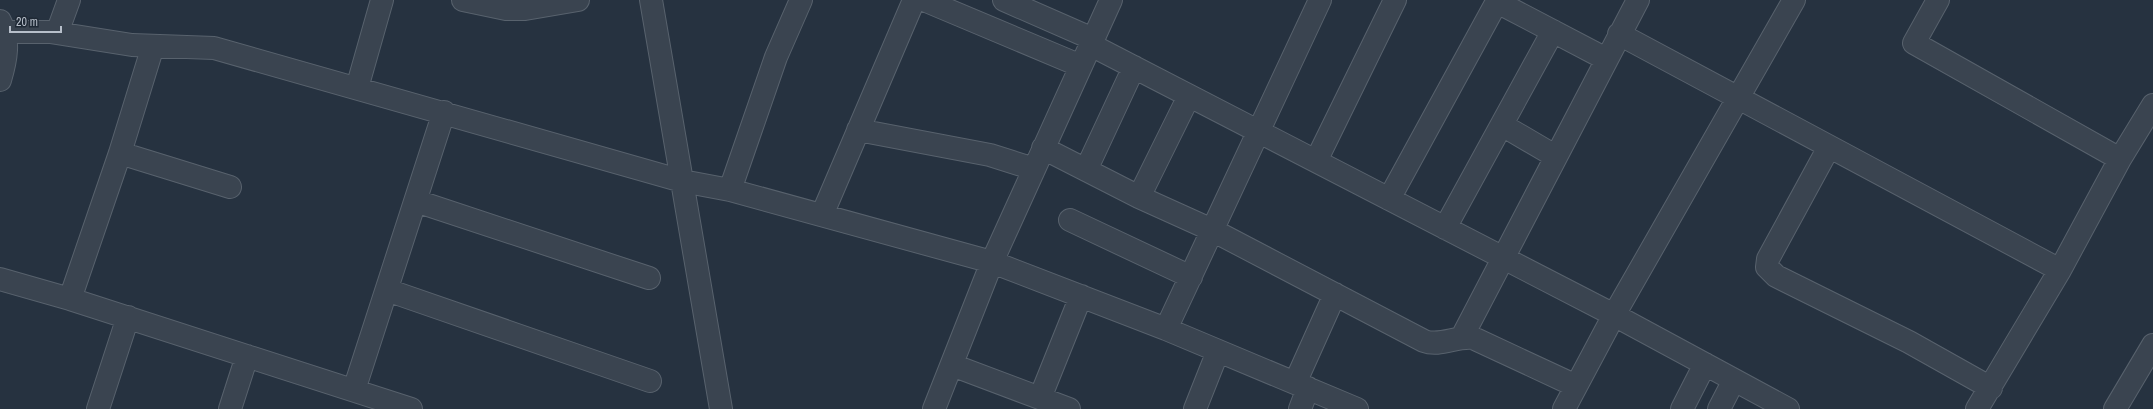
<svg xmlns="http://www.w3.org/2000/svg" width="2153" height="409" viewBox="0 0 2153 409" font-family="'Archivo Narrow',sans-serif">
<rect width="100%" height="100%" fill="#263240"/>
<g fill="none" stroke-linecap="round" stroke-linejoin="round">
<defs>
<path id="minor" d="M463 0 506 9H525L578 0
M651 0 721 409
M924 0 1081 66
M1004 0 1093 39
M1938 0 1914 43 2120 159 2060 270 1977 409
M0 21C10 40 6 60 0 80
M0 32H50L132 45 214 48 682 181 730 190 992 262 1166 329 1357 409
M57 33 69 0
M1619 34 2060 270
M1091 45 1614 315 1788 409
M357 88 382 0
M1502 125 1555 156
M858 130 990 155 1034 169
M1829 147 1768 259 1767 267 1776 276 1909 342 1991 388
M1043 148 1139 197 1212 230 1424 341C1440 347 1456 336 1473 338L1576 386
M120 153 230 187
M2120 159 2153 105
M1316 161 1395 0
M1086 170 1134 67
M730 190 776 57 801 0
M1139 197 1189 96
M1389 199 1494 7 1503 5 1606 59
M416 201 649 278
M822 215 914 0
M1070 220 1191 277
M1445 228 1553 31
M0 279 70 299 411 409
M387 290 650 381
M70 299 120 153 153 46
M1166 329 1320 0
M1462 337 1638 0
M952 365 1069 409
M1295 383 1335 294
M354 390 444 112
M1040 398 1081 296
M98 409 128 317
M230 409 247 356
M934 409 992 262 1111 0
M1195 409 1218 351
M1300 409 1308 388
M1564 409 1614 315 1794 0
M1682 409 1705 364
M1719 409 1734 380
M2115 409 2153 345"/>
</defs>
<use href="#minor" stroke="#58626d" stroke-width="24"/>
<use href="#minor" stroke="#3a4450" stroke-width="22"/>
</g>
<path d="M10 26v6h51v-6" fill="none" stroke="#b7bfca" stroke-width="2"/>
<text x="16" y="26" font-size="12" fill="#b7bfca" stroke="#1f2935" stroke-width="3" paint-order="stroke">20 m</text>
</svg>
